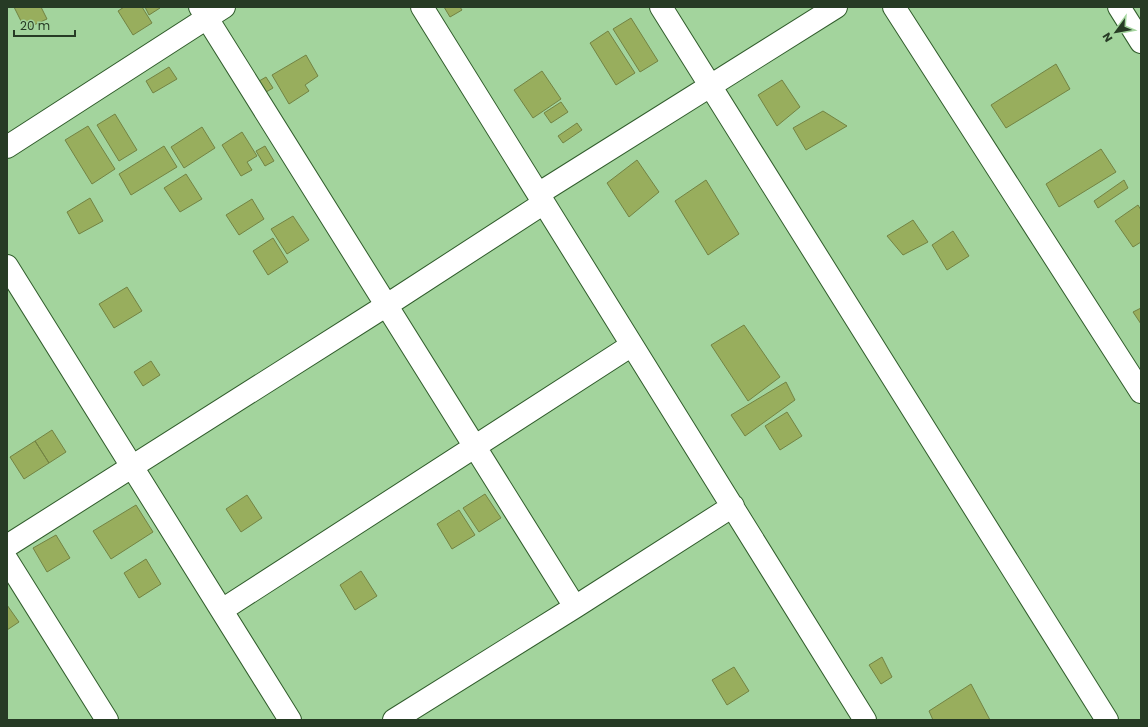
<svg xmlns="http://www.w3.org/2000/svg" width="1148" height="727" viewBox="0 0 1148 727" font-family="Poppins,sans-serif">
<rect width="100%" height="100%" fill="#a3d49d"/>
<path fill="#98ae5d" stroke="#728343" d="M14 7H41L47 19 25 29Z
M124 7H142L152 23 133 35 118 11Z
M145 7H159L160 8 149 15Z
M444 7H460L462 10 450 17Z
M631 18 658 61 640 72 613 29Z
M608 31 635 73 616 85 590 43Z
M306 55 318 76 305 85 309 91 289 104 272 75Z
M1056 64 1070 89 1006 128 991 105Z
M169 67 177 79 153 93 146 81Z
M542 71 561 99 533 118 514 90Z
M266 77 273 88 261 95 254 84Z
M782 80 800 107 777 126 758 95Z
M561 102 568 112 551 123 544 113Z
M823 111 847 126 806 150 793 128Z
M115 114 137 150 119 161 97 125Z
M577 123 582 130 563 143 558 136Z
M88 126 115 169 92 184 65 140Z
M202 127 215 148 184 168 171 147Z
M242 132 257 156 247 162 252 170 241 176 222 145Z
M164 146 177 167 131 195 119 174Z
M265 146 274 161 265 166 256 151Z
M1101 149 1116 172 1059 207 1046 184Z
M637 160 659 192 629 217 607 183Z
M186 174 202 199 180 212 164 188Z
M706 180 739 234 708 255 675 201Z
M1124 180 1128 188 1098 208 1094 201Z
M90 198 103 221 79 234 67 212Z
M252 199 264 219 239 235 226 215Z
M1138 205 1141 210V242L1133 247 1115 221Z
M293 216 309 240 287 254 271 229Z
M913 220 928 242 903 255 887 236Z
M953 231 969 256 947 270 932 245Z
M273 238 288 262 268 275 253 251Z
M127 287 142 311 114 328 99 304Z
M1141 308V324L1133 312Z
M744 325 780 377 748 401 711 345Z
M151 361 160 375 143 386 134 372Z
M786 382 795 400 745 436 731 415Z
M787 412 802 436 780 450 765 426Z
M52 430 66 452 49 463 35 441Z
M35 441 49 463 24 479 10 457Z
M485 494 501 518 479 532 463 508Z
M247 495 262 518 241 532 226 509Z
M136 505 153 532 111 559 93 531Z
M459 510 475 535 452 549 437 524Z
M56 535 70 558 47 572 33 548Z
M146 559 161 584 139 598 124 573Z
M361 571 377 596 355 610 340 585Z
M7 605 19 622 7 630Z
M882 657 892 677 881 684 869 665Z
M734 667 749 691 727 705 712 680Z
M971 684 990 720H933L929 711Z"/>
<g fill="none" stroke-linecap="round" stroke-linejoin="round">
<defs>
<path id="minor" d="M200 7 575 607
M422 7 865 720
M661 7 1107 720
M894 7 1141 392
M1119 7 1141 42
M7 147 224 7
M538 194 836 7
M7 266 290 720
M7 546 387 305 544 203
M7 560 107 720
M222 610 632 345
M394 720 575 607 733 506"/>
</defs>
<use href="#minor" stroke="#315d2c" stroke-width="24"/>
<use href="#minor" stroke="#fff" stroke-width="22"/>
</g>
<rect width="1148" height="727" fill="none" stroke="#273b25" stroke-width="16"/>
<g transform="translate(1116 32) rotate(238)" stroke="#a3d49d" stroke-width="3" paint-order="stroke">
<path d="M0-3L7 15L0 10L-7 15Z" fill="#273b25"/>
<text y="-6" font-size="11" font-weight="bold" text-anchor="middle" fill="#273b25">N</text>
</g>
<path d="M14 30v6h61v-6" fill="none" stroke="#273b25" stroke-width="2"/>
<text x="20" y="30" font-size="12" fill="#273b25" stroke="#a3d49d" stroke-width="3" paint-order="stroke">20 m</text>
</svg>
